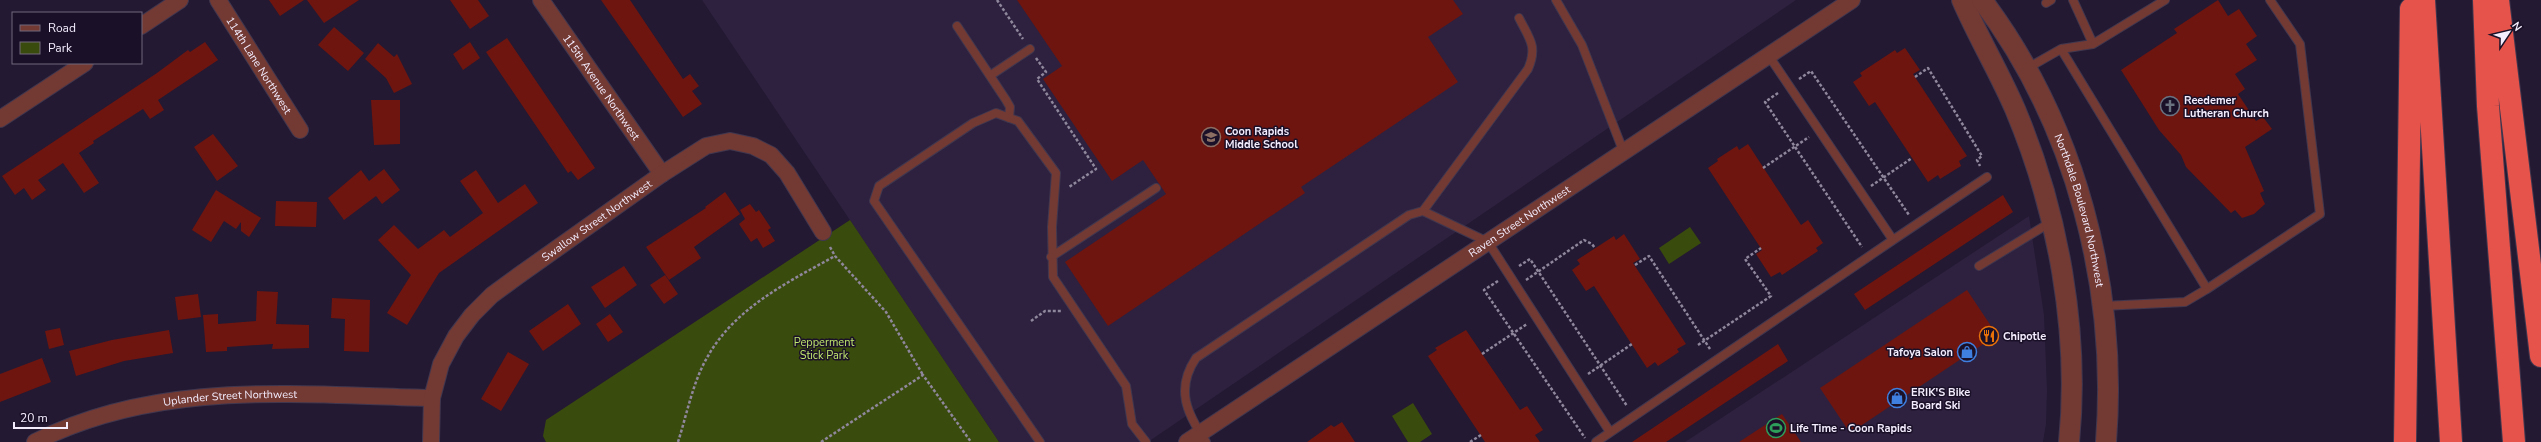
<svg xmlns="http://www.w3.org/2000/svg" width="2541" height="442" viewBox="0 0 2541 442" font-family="'Nunito Sans',sans-serif">
<rect width="100%" height="100%" fill="#231932"/>
<path fill="#2d213f" d="M702 0H1796L1148 442H999Z
M2029 216 2044 315 2047 390 2046 424 2043 442H1685Z"/>
<path fill="#3a4b0e" d="M850 220 999 442H546L543 436 546 420Z
M1690 227 1701 243 1669 264 1659 248Z
M1413 403 1432 434 1420 442H1408L1392 416Z"/>
<path fill="#6e1510" d="M269 0H304L280 16Z
M307 0H359L324 23Z
M450 0H478L489 16 470 29Z
M601 0H630L683 79 690 74 699 86 692 91 702 104 683 117Z
M1017 0H1453L1463 14 1428 37 1458 82 1301 187 1305 193 1108 326 1065 262 1166 194 1143 160 1112 181 1043 79 1062 66Z
M2218 0 2228 16 2239 9 2257 36 2246 44 2257 60 2235 74 2245 89 2238 94 2256 121 2263 117 2272 129 2245 147 2264 191 2260 193 2265 204 2254 214 2242 218 2235 210 2231 213 2186 167 2181 155 2159 130 2121 70 2177 33 2174 29Z
M334 27 364 53 348 71 318 45Z
M507 38 595 168 578 180 571 171 568 173 486 52Z
M205 42 218 60 158 100 164 110 150 119 143 109 93 141 94 143 79 153 99 183 84 193 63 163 38 180 46 190 32 200 24 188 15 195 2 176 157 73 188 50 190 52Z
M470 42 480 58 463 70 453 54Z
M378 43 394 57 397 54 412 84 394 93 386 78 365 59Z
M1905 48 1920 70 1913 74 1967 156 1959 161 1961 166 1940 179 1938 175 1928 182 1875 102 1869 106 1853 82 1862 76 1860 73 1895 50 1897 53Z
M371 100H400V144L374 145Z
M213 134 238 166 217 181 194 147Z
M1748 144 1801 225 1808 220 1823 243 1816 248 1818 251 1782 275 1780 272 1771 277 1756 254 1762 250 1708 168 1718 161 1717 159 1737 146 1739 150Z
M384 169 400 190 382 204 376 196 344 220 328 198 361 170 369 181Z
M476 170 498 203 525 184 538 203 439 273 407 325 387 313 411 275 378 240 394 225 418 249 444 230 450 237 483 213 460 181Z
M216 190 261 218 249 237 241 231V222L236 229 224 221 211 242 192 230Z
M725 192 740 214 694 247 701 258 669 280 646 247 706 208 705 207Z
M2003 195 2013 212 1865 310 1854 294Z
M276 201 317 202 316 227 275 226Z
M750 204 756 212 759 210 771 228 768 230 775 241 763 248 757 238 751 242 739 224 745 219 740 210Z
M1624 234 1640 259 1633 263 1686 344 1677 349 1679 352 1658 366 1655 362 1647 368 1594 286 1586 291 1572 270 1580 264 1577 260 1614 236 1616 240Z
M624 266 637 285 605 308 591 287Z
M665 275 678 294 664 304 650 285Z
M1967 290 1997 335 1850 433 1820 388Z
M257 291 278 292 276 324 309 325V348L272 349 273 344 227 347V351L206 352 203 315 218 314V324L256 321Z
M198 294 201 317 178 320 175 297Z
M332 298 370 300 369 352 344 351 345 319 331 318Z
M568 304 581 324 543 351 529 331Z
M610 314 623 332 608 342 596 324Z
M60 328 64 345 49 349 45 331Z
M169 330 173 353 124 361 76 376 69 351 112 340Z
M1466 330 1520 410 1527 406 1543 430 1535 435 1540 442H1485L1428 356 1437 350 1435 348Z
M1778 344 1788 361 1666 442H1632Z
M508 352 529 364 501 411 481 399Z
M42 358 51 382 0 402V374Z
M1782 414 1801 442H1739Z
M1342 422 1355 442H1307L1331 425 1334 427Z"/>
<g fill="none" stroke-linecap="round" stroke-linejoin="round">
<defs>
<path id="service" d="M1556 0 1582 45 1624 153
M2073 0 2093 44
M2046 3 2051 0
M957 26 1006 100 1010 107 1009 118
M2061 49 2093 44 2165 0
M2026 69 2061 49 2207 289 2185 302 2103 306
M991 75 1030 49
M1423 211 1528 69C1538 46 1529 38 1519 18
M1893 240 1987 177
M1051 257 1156 188
M1979 266 2051 222
M2207 289 2320 214 2300 44 2270 0
M1040 442 874 201 879 186 973 123 996 113 1018 121 1056 173 1052 227 1053 277 1126 386 1132 424 1146 442
M1206 442C1187 414 1175 389 1196 358L1409 215 1423 211 1488 242 1610 432
M1596 442 1893 240 1769 56"/>
<g id="minor">
<path id="s1" d="M218 0 300 130"/>
<path id="s2" d="M541 0 662 174"/>
<path d="M141 26 180 0"/>
<path d="M0 119 85 63"/>
<path id="s3" d="M35 442C159 379 298 395 432 398"/>
<path id="s4" d="M431 442 432 398 441 364 456 336 472 315 492 295 518 276 662 174 706 146 730 141 753 146 771 155 787 173 823 232"/>
<path id="s5" d="M1187 442 1852 0"/>
</g>
<g id="tertiary">
<path d="M1962 0C1978 37 1999 72 2015 109 2058 211 2080 332 2069 442"/>
<path id="s6" d="M1982 0C2076 125 2118 287 2106 442"/>
</g>
<path id="motorway" d="M2424 0 2451 442
M2484 0 2488 106 2514 442
M2498 0 2541 356
M2405 442 2411 9"/>
</defs>
<use href="#service" stroke="#40374f" stroke-width="10"/>
<use href="#minor" stroke="#40374f" stroke-width="18"/>
<use href="#tertiary" stroke="#40374f" stroke-width="22"/>
<use href="#motorway" stroke="#40374f" stroke-width="24"/>
<path stroke="#8f879c" stroke-width="2.5" stroke-dasharray="3 2" stroke-linecap="butt" d="M997 0 1023 39
M1036 58 1046 72 1037 79 1096 169 1069 187
M1915 77 1928 68 1982 156 1977 160 1980 166
M1799 79 1811 71 1909 215
M1778 93 1765 102 1862 247
M1763 168 1809 137
M1871 186 1912 158
M830 247 835 256 886 312 923 375
M1635 265 1649 256 1710 349
M1519 266 1530 259 1627 406
M1526 280 1584 240 1592 244 1595 248
M1498 281 1484 290 1585 438
M1031 321 1045 311H1061
M1698 345 1771 296 1745 259 1761 248
M1482 354 1527 324
M1588 374 1632 344
M678 442C687 414 693 381 708 356 735 308 788 282 835 256
M821 442 923 375 971 442
M1470 442 1481 435"/>
<use href="#service" stroke="#733933" stroke-width="8"/>
<use href="#minor" stroke="#733933" stroke-width="16"/>
<use href="#tertiary" stroke="#733933" stroke-width="20"/>
<use href="#motorway" stroke="#e6534a" stroke-width="22"/>
</g>
<defs>
<symbol id="church-ring" viewBox="-11 -11 22 22"><circle r="9.5" fill="#1a1027" stroke="#6b7280" stroke-width="1.5"/><path d="M-1.2-6h2.4v3.5h3.3v2.4h-3.3V6h-2.4V-.1h-3.3v-2.4h3.3Z" fill="#6b7280"/></symbol>
<symbol id="school-ring" viewBox="-11 -11 22 22"><circle r="9.5" fill="#1a1027" stroke="#8d6e63" stroke-width="1.5"/><path d="M0-5L7-2L0 1L-7-2ZM-4 1L0 2.5L4 1V4Q0 6-4 4Z" fill="#8d6e63"/></symbol>
<symbol id="restaurant-ring" viewBox="-11 -11 22 22"><circle r="9.5" fill="#1a1027" stroke="#e8710a" stroke-width="1.5"/><path d="M-5-6h1v4h1v-4h1v4h1v-4h1v5L-1.5 .5V6h-2V.5L-5-1ZM5-6V6H3V1.5H1.5Q1.5-4 5-6Z" fill="#e8710a"/></symbol>
<symbol id="shop-ring" viewBox="-11 -11 22 22"><circle r="9.5" fill="#1a1027" stroke="#3f7fe0" stroke-width="1.5"/><path d="M-5-2.5h2.3a2.7 3.5 0 0 1 5.4 0H5L5.5 6h-11ZM-1.5-2.5h3a1.5 2.3 0 0 0-3 0Z" fill="#3f7fe0"/></symbol>
<symbol id="stadium-ring" viewBox="-11 -11 22 22"><circle r="9.5" fill="#1a1027" stroke="#2e9e5b" stroke-width="1.5"/><path d="M0-5a6.5 5 0 1 0 0 10a6.5 5 0 1 0 0-10ZM-3.5-1.8h7v3.6h-7Z" fill="#2e9e5b"/></symbol>
</defs>
<g fill-rule="evenodd">
<use href="#church-ring" x="2159" y="95" width="22" height="22"/>
<use href="#school-ring" x="1200" y="126" width="22" height="22"/>
<use href="#restaurant-ring" x="1978" y="325" width="22" height="22"/>
<use href="#shop-ring" x="1956" y="341" width="22" height="22"/>
<use href="#shop-ring" x="1886" y="387" width="22" height="22"/>
<use href="#stadium-ring" x="1765" y="417" width="22" height="22"/>
</g>
<g text-anchor="middle" stroke-width="3" stroke-linejoin="round" paint-order="stroke">
<g font-size="11" fill="#f3edfe" stroke="#1a1027">
<text dy="4" stroke="none"><textPath href="#s1" startOffset="77">114th Lane Northwest</textPath></text>
<text dy="4" stroke="none"><textPath href="#s2" startOffset="106">115th Avenue Northwest</textPath></text>
<text dy="4" stroke="none"><textPath href="#s6" startOffset="234">Northdale Boulevard Northwest</textPath></text>
<text dy="4" stroke="none"><textPath href="#s4" startOffset="294">Swallow Street Northwest</textPath></text>
<text dy="4" stroke="none"><textPath href="#s5" startOffset="399">Raven Street Northwest</textPath></text>
<text dy="4" stroke="none"><textPath href="#s3" startOffset="202">Uplander Street Northwest</textPath></text>
</g>
<g font-size="11" font-weight="bold" fill="#f3edfe" stroke="#1a1027" text-anchor="start">
<text x="2184" y="104">Reedemer<tspan x="2184" dy="13">Lutheran Church</tspan></text>
<text x="1225" y="135">Coon Rapids<tspan x="1225" dy="13">Middle School</tspan></text>
<text x="2003" y="340">Chipotle</text>
<text x="1953" y="356" text-anchor="end">Tafoya Salon</text>
<text x="1911" y="396">ERIK'S Bike<tspan x="1911" dy="13">Board Ski</tspan></text>
<text x="1790" y="432">Life Time - Coon Rapids</text>
</g>
<g font-size="11" fill="#c0e76e" stroke="#1a1027">
<text x="824" y="346">Pepperment<tspan x="824" dy="13">Stick Park</tspan></text>
</g>
</g>
<rect x="12" y="12" width="130" height="52" fill="#1a1027" stroke="#71687d"/>
<rect x="20" y="25" width="20" height="6" fill="#733933" stroke="#71687d"/>
<text x="48" y="32" font-size="12" fill="#f3edfe">Road</text>
<rect x="20" y="42" width="20" height="12" fill="#3a4b0e" stroke="#71687d"/>
<text x="48" y="52" font-size="12" fill="#f3edfe">Park</text>
<g transform="translate(2509 32) rotate(55)" stroke="#1a1027" stroke-width="3" paint-order="stroke">
<path d="M0-3L7 15L0 10L-7 15Z" fill="#f3edfe"/>
<text y="-6" font-size="11" font-weight="bold" text-anchor="middle" fill="#f3edfe">N</text>
</g>
<path d="M14 422v6h53v-6" fill="none" stroke="#f3edfe" stroke-width="2"/>
<text x="20" y="422" font-size="12" fill="#f3edfe" stroke="#1a1027" stroke-width="3" paint-order="stroke">20 m</text>
</svg>
